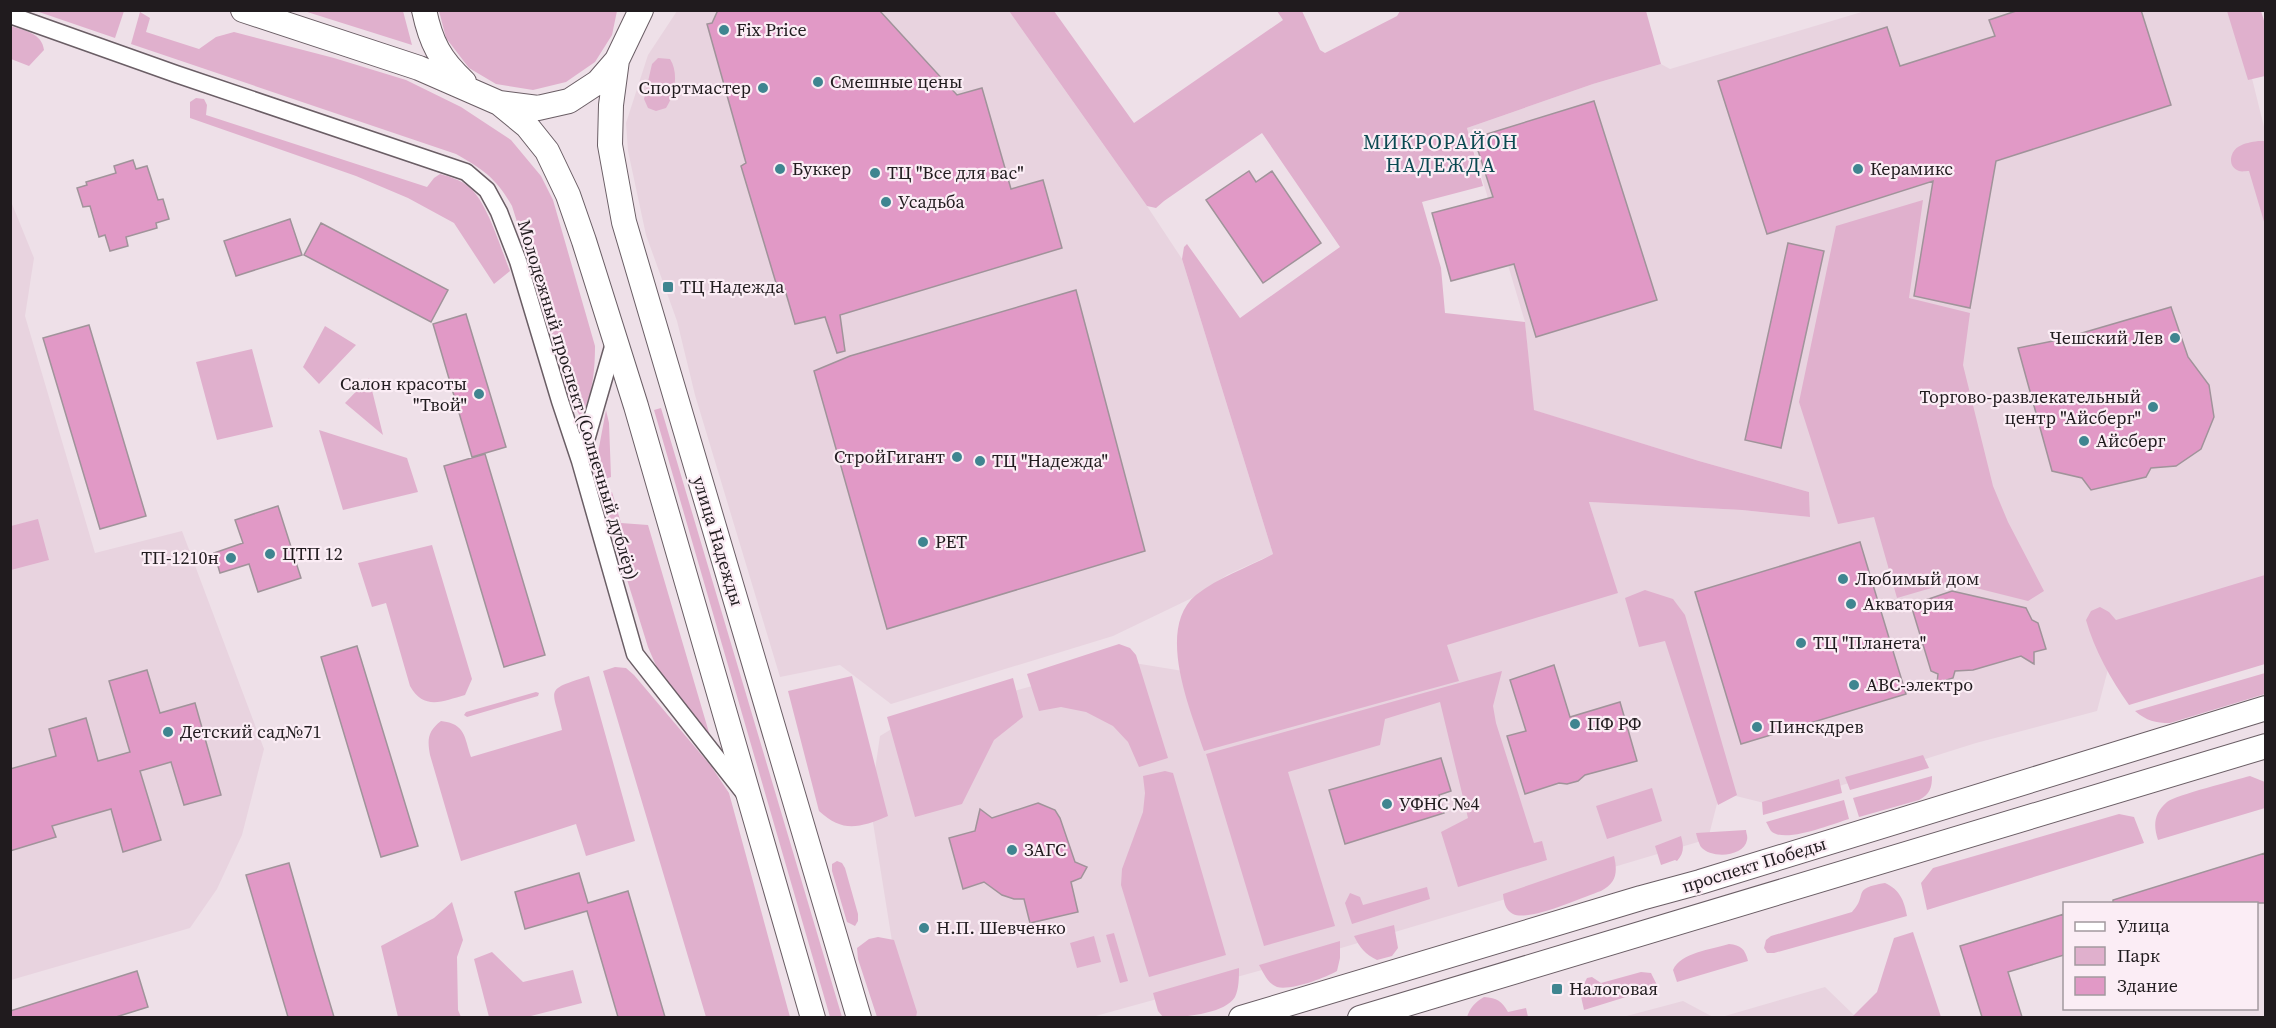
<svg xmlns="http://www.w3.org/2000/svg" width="2276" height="1028" viewBox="0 0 2276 1028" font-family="'Source Serif 4',serif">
<rect width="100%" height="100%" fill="#eee0e8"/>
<path fill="#e8d3df" d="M677 11H1009L1147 206 1182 259 1273 554 1227 575 1194 597 1113 636 891 704 840 665 780 677 695 395 677 321 646 235 628 151 626 123 648 55Z
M1865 11H2233L2241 34 2266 135 2265 583 2119 628 2097 711 1976 743 1776 806 1720 792 1708 839 1331 951 1092 1017 908 1018 904 1016 870 804 880 736 903 722 1122 661 1250 682 1611 575 1589 502 1742 510 1810 517 1809 492 1699 461 1533 410 1525 322 1467 128 1593 84 1661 64 1670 69Z
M10 199 34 258 25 316 95 553 182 531 264 749 242 835 217 889 190 928 11 980Z
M1825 987 1857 1018H1718Z
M1683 1001 1713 1017 1619 1018Z"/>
<path fill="#e0b0cd" d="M36 11H124L115 38Z
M304 11H403L412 45Z
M439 11V10L617 11 612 35 595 62 566 82 533 90 496 84 469 68 446 38Z
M1009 11H1054L1134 123 1283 20 1277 11H1302L1320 50 1325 53 1397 16 1400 11H1646L1661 64 1593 84 1467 128 1483 186 1422 202 1441 268 1445 313 1525 322 1534 410 1699 461 1809 492 1810 517 1742 510 1589 502 1618 593 1447 645 1459 681 1204 751C1191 711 1155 629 1196 595 1219 577 1247 568 1273 554L1182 259 1184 247 1187 244 1240 318 1340 247 1262 133 1164 201 1156 208 1147 206Z
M2227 11H2261L2265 24V76L2248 80Z
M140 12 150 18 146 32 199 49 216 37 234 32 334 58 406 80 461 107 511 140 541 176 553 200 595 346C595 368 593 398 580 416L576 409 512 206C496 178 484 170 456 154L131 44Z
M11 26C25 31 42 33 44 50L29 66 11 59Z
M658 58 670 59C679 73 675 94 666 108L656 111 648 108 644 99 652 64Z
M196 98 204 99 207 105 206 115 427 187 434 178 440 174C451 177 461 180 470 188 487 202 501 249 510 271L494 284 454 223 408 198 356 176 190 118V102Z
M2258 141H2265V225L2249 171C2246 171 2242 172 2239 171 2227 167 2230 152 2238 147 2244 143 2252 142 2258 141Z
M1923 200 1909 298 1970 313 1963 365 1993 486 2008 522 2044 591 2028 601 1952 582 1897 598 1874 517 1838 524 1799 402 1836 226Z
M325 326 356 345 319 384 303 367Z
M252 349 273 427 217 440 196 362Z
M369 378 383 435 345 403Z
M661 408 842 1017H830L654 410Z
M606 410 609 423 611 477 597 482 594 474Z
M319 430 407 458 418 492 343 510Z
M612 492 621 523 648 525 710 736 657 668 648 647 601 496Z
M38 519 49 560 11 570V526Z
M432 545 472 679 465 695C443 701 424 711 410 686L386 603 372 607 358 563Z
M2265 575V664L2129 705C2111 680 2094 649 2086 620L2091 611 2100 607 2109 612 2116 620Z
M1645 590 1673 599 1685 615 1737 795 1718 805 1665 641 1639 647 1625 598Z
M1119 644 1130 648 1136 655 1168 758 1139 767 1128 742 1113 726 1086 712 1061 707 1039 711 1027 674Z
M615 667 626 668 634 675 711 766 729 793 790 1017H706L603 671Z
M1502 671 1493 706 1496 723 1534 843 1542 841 1547 860 1458 887 1441 832 1468 818 1440 702 1385 719 1380 745 1288 772 1335 926 1264 946 1206 754Z
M2265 673V694L2170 723C2155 723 2147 721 2135 711Z
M589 676 635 841 586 856 576 824 461 861 430 755C427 739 428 731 441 721 466 724 464 737 471 757L562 730C554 688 541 691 589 676Z
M852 676 888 816C859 828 843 833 819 811L788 691Z
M1013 678 1023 717 994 740 962 804 915 817 887 717Z
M536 692 539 693 538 696 467 717 464 715 466 712Z
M1923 755 1929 768 1850 790 1845 777Z
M1165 771 1173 773 1226 955 1149 977 1121 885 1122 869 1143 812 1145 793 1143 776Z
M1932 776C1932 788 1930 794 1919 800L1859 817 1853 798Z
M2250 776 2265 782V808L2158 840C2153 825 2154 813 2167 802 2176 795 2236 780 2250 776Z
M1839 779 1842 793 1763 815 1762 802Z
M1652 788 1662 821 1607 839 1596 806Z
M1844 800 1849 819C1832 824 1784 844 1771 831 1770 830 1767 823 1766 822Z
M2119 814 2134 817 2144 843 1927 910 1921 883 1933 868Z
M1746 830C1746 833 1748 836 1747 840 1744 857 1711 859 1701 847 1699 844 1697 837 1696 833Z
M1681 836C1684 847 1684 853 1677 861L1675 860 1661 865 1655 846Z
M1614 856C1618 873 1616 883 1601 891 1583 897 1529 922 1513 914 1505 910 1504 902 1503 894Z
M837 861 842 863 845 868 858 914V921L855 926 847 922 832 871V864Z
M1885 883C1900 890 1904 900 1907 916L1774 953H1767L1764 948 1766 940 1771 936 1852 912C1869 894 1850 889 1885 883Z
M1427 887 1430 899 1352 924 1345 903 1350 893 1360 897 1363 905Z
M452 902 463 940 457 957 458 1010 461 1017H398L381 946 434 918Z
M1394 925 1398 948 1392 956 1377 960C1365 954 1360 948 1354 936Z
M1913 932 1941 1017H1852L1877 992 1894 938Z
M1114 933 1128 981 1120 983 1106 935Z
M1094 936 1101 962 1077 968 1070 943Z
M878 937 894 940 917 1012 916 1017H877L858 959 857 948 869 939Z
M1340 941V958L1337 971C1325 978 1290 991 1277 987 1268 984 1263 972 1259 965Z
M1729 944C1741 945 1745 949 1748 961L1677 982 1673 970C1681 952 1711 950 1729 944Z
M492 952 523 982 573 970 582 1003 527 1017H489L474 959Z
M1239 968C1239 977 1239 989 1235 997 1225 1014 1181 1018 1163 1017L1158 1011 1153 993Z
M1641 972 1651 973 1658 987 1584 1010 1580 992 1587 978 1592 977 1601 983Z
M1484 997C1497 998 1502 1001 1508 1012L1526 1008 1528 1017H1467C1470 1008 1475 1002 1484 997Z"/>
<path fill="#e199c6" stroke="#a0939a" stroke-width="1.5" d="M718 10H879L957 95 982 88 1011 189 1043 180 1062 248 840 315 845 351 837 353 825 317 795 324 783 283H776L741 166 746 163 707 24 712 23Z
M2019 10H2141L2171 105 1996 161 1970 308 1914 296 1933 181 1767 234 1718 81 1887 27 1900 66 1995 36 1989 20Z
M1594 101 1657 300 1536 337 1514 264 1451 281 1432 213 1493 197 1474 138Z
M133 160 136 169 147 166 158 200 163 199 169 219 156 223 157 228 126 237 128 246 110 251 105 235 99 237 90 206 83 207 77 188 87 185 86 182 116 173 114 166Z
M1249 171 1256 182 1272 171 1321 243 1263 283 1206 200Z
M290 219 302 255 236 276 224 241Z
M321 223 448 290 431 322 304 255Z
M1788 243 1824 251 1781 448 1745 440Z
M1076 290 1145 551 887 629 814 371 850 356Z
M2171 307 2188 357 2209 385 2214 417 2201 449 2176 466 2151 468 2146 477 2091 490 2082 478 2052 471 2018 348 2058 340Z
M466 314 506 447 472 457 433 324Z
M89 325 146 516 100 529 43 338Z
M485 454 545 655 504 667 444 466Z
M278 506 301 578 258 592 249 564 220 573 214 553 243 543 235 520Z
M1860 542 1906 694 1741 744 1695 592Z
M1952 591 2026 608 2032 620 2038 623 2046 649 2034 652V664L2021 656 1973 670 1955 671 1953 678 1937 683 1938 674 1931 671 1911 605Z
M357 646 418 846 381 857 321 657Z
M1554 665 1570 717 1620 702 1637 761 1585 775 1578 781 1567 784 1559 783 1525 794 1507 736 1526 731 1510 680Z
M147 670 160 713 195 703 221 795 184 805 171 762 140 771 161 840 123 852 111 809 52 826 56 837 10 851V769L56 756 49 729 86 718 98 761 130 752 109 681Z
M1441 758 1451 791 1439 795 1444 813 1345 844 1329 790Z
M1038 803 1055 810 1060 818 1075 862 1087 867 1081 878 1071 882 1078 912 1030 923 1024 899H1014L1002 895 984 882 963 889 949 838 975 831 980 809 992 818Z
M2265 853V903H2113V900Z
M289 863 314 950 334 1017H288L246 875Z
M579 873 588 903 628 891 665 1017H618L587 911 525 929 515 892Z
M2064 914V955L2008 972 2022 1017H1982L1960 946Z
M137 971 148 1007 116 1017H10V1011Z"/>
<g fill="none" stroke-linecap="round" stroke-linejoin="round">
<defs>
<path id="street" d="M10 15 176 74 466 172 487 190 499 212 518 261 560 401 580 461 635 654 745 794
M580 461 615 340"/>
<path id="secondary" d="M243 10 419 68 499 103 538 108 569 101 598 82 617 60 641 10
M424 10C431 43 440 60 464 82
M617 60 611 105 610 145 624 222 859 1018
M499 103 527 126 547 151 568 195 584 241 636 406 813 1018
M1241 1018 1641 898 1700 882 2266 708
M1360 1018 2266 746"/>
</defs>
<use href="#street" stroke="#6a5e65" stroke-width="19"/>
<use href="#secondary" stroke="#6a5e65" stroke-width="26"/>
<use href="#street" stroke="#fff" stroke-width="16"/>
<use href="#secondary" stroke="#fff" stroke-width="24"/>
</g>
<g fill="#3f8590" stroke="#fbedf5" stroke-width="2">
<circle cx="724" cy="30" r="6"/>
<circle cx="818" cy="82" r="6"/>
<circle cx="763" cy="88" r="6"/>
<circle cx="780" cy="169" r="6"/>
<circle cx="1858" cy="169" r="6"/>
<circle cx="875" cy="173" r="6"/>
<circle cx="886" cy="202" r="6"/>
<rect x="662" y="281" width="12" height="12" rx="3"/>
<circle cx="2175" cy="338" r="6"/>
<circle cx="479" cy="394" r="6"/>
<circle cx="2153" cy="407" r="6"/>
<circle cx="2084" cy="441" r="6"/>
<circle cx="957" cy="457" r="6"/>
<circle cx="980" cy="461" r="6"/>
<circle cx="923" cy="542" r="6"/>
<circle cx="270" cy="554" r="6"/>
<circle cx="231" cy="558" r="6"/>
<circle cx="1843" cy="579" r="6"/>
<circle cx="1851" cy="604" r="6"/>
<circle cx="1801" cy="643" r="6"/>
<circle cx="1854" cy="685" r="6"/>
<circle cx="1575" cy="724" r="6"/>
<circle cx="1757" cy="727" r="6"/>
<circle cx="168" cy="732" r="6"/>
<circle cx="1387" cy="804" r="6"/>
<circle cx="1012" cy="850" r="6"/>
<circle cx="924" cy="928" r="6"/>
<rect x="1551" y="983" width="12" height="12" rx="3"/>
</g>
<g text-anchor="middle" stroke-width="4.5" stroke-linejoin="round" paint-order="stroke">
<g font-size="18" fill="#201b1e" stroke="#fbedf5" text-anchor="start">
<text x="736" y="36">Fix Price</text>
<text x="830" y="88">Смешные цены</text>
<text x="751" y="94" text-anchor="end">Спортмастер</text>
<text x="792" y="175">Буккер</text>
<text x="1870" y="175">Керамикс</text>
<text x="887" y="179">ТЦ "Все для вас"</text>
<text x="898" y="208">Усадьба</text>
<text x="680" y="293">ТЦ Надежда</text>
<text x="2163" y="344" text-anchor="end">Чешский Лев</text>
<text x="467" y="390" text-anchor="end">Салон красоты<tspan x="467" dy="21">"Твой"</tspan></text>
<text x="2141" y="403" text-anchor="end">Торгово-развлекательный<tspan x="2141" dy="21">центр "Айсберг"</tspan></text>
<text x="2096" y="447">Айсберг</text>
<text x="945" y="463" text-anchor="end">СтройГигант</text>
<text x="992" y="467">ТЦ "Надежда"</text>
<text x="935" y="548">РЕТ</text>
<text x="282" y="560">ЦТП 12</text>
<text x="219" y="564" text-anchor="end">ТП-1210н</text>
<text x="1855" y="585">Любимый дом</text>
<text x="1863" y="610">Акватория</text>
<text x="1813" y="649">ТЦ "Планета"</text>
<text x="1866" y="691">АВС-электро</text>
<text x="1587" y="730">ПФ РФ</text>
<text x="1769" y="733">Пинскдрев</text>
<text x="180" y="738">Детский сад№71</text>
<text x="1399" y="810">УФНС №4</text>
<text x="1024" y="856">ЗАГС</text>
<text x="936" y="934">Н.П. Шевченко</text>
<text x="1569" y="995">Налоговая</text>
</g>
<g font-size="18" fill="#201b1e" stroke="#fbedf5">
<text transform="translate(578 400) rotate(73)" y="6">Молодежный проспект (Солнечный дублёр)</text>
<text transform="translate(718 541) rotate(73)" y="6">улица Надежды</text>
<text transform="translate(1754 865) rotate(-17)" y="6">проспект Победы</text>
</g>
<g font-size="20" letter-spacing="1.5" fill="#0a4951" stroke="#fbedf5">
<text x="1441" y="149">МИКРОРАЙОН<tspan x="1441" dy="23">НАДЕЖДА</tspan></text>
</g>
</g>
<rect width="2276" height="1028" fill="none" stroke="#201b1e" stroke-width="24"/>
<rect x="2063" y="902" width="195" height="108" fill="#fbedf5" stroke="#a3999f" stroke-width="1.5"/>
<rect x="2075" y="922" width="30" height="9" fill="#ffffff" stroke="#a3999f" stroke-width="1.5"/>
<text x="2117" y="932" font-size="18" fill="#201b1e">Улица</text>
<rect x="2075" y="947" width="30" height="18" fill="#e0b0cd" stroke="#a3999f" stroke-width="1.5"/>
<text x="2117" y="962" font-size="18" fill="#201b1e">Парк</text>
<rect x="2075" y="977" width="30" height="18" fill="#e199c6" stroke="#a3999f" stroke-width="1.5"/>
<text x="2117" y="992" font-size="18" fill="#201b1e">Здание</text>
</svg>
